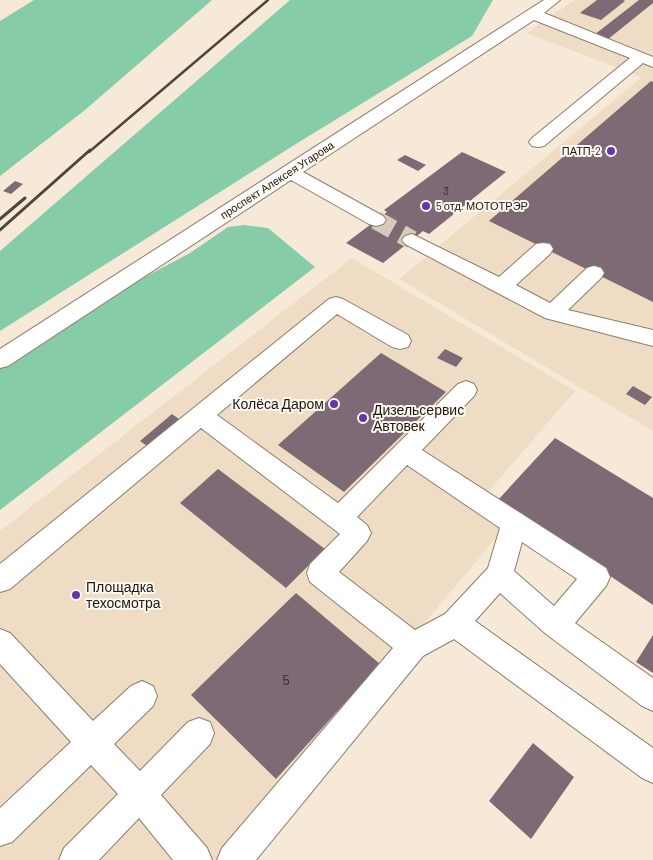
<svg xmlns="http://www.w3.org/2000/svg" width="653" height="860" viewBox="0 0 653 860" font-family="Barlow,sans-serif">
<rect width="100%" height="100%" fill="#f7e9d7"/>
<path fill="#efdcc4" d="M575 0H653V431L399 279 642 77 526 33Z
M352 258 575 391 476 506 506 526 225 860H0V531Z"/>
<path fill="#86cca8" d="M34 0H212L85 110 0 176V21Z
M290 0H493L472 36 291 147 0 331V251Z
M244 225 268 228 315 267 0 510V367L36 340 98 308 139 280 190 253 228 227Z"/>
<path fill="#7d6a74" d="M597 0H623L625 1 601 20 580 13Z
M639 0H653V3L607 40 594 35Z
M651 81 653 82V302L489 221Z
M462 152 506 172 429 234 423 231 383 263 346 243 387 212 384 210Z
M405 155 426 165 418 171 397 160Z
M15 181 23 184 11 194 3 191Z
M445 349 463 358 456 367 437 358Z
M381 353 446 392 344 492 278 445Z
M633 386 652 397 645 405 626 394Z
M172 414 186 424 154 451 140 441Z
M555 438 653 498V605L498 500Z
M218 469 325 549 286 588 180 503Z
M296 593 380 664 276 779 191 695Z
M653 635V673L636 662Z
M533 743 574 777 531 839 489 801Z"/>
<g fill="none" stroke-linecap="round" stroke-linejoin="round">
<path stroke="#d6cab9" stroke-width="19" stroke-dasharray="19 10" stroke-linecap="butt" d="M376 220 412 240"/>
<defs>
<path id="minor" d="M544 0H560L544 13 653 57V67L643 63 544 146 538 147 532 146 529 142 532 138 630 58 534 20 303 172 383 216 386 220 383 224 376 226 369 224 291 180 8 366 0 368V349Z
M412 234 499 277 536 244 543 243 550 244 553 249 550 254 516 285 550 303 587 268 594 266 601 268 604 273 601 278 568 310 653 330V346L545 318 405 244 402 240 405 236Z
M336 297 343 299 408 335 411 341 408 347 400 349 392 347 337 314 217 415 338 503 458 384 466 381 474 384 477 390 474 396 422 450 606 568 610 577 606 586 575 623 653 678V711L642 706 546 634 500 593 475 621 653 748V783L642 778 454 639 423 656 256 860H217L222 848 393 648 310 582 307 573 310 564 340 534 201 428 10 589 0 592V564L329 299ZM407 465 500 528 488 568 445 614 415 630 339 572 367 541 371 533 367 525 357 517ZM522 542 577 579 554 606 514 571Z
M0 629 10 633 93 721 131 686 142 681 153 686 157 696 153 706 114 744 140 771 188 722 199 718 210 722 214 733 210 744 161 795 207 848 212 860H173L139 818 99 860H59L64 848 118 794 91 765 12 842 0 846V808L71 742 0 664Z"/>
</defs>
<use href="#minor" stroke="#8a7e6d" stroke-width="2"/>
<use href="#minor" fill="#fff" fill-rule="evenodd"/>
<path stroke="#4c453c" stroke-width="2.5" d="M89 152 268 0"/>
<path stroke="#4c453c" stroke-width="3" d="M0 219 25 198
M0 230 90 150"/>
</g>
<g fill="#6135ac" stroke="#fdf8f0" stroke-width="2">
<circle cx="611" cy="151" r="5"/>
<circle cx="426" cy="206" r="5"/>
<circle cx="334" cy="404" r="5"/>
<circle cx="363" cy="418" r="5"/>
<circle cx="76" cy="595" r="5"/>
</g>
<g text-anchor="middle" stroke-width="4" stroke-linejoin="round" paint-order="stroke">
<g font-size="11" fill="#1c1711" stroke="#fdf8f0" text-anchor="end">
<text x="601" y="155">ПАТП-2</text>
<text x="436" y="210" text-anchor="start">5 отд. МОТОТРЭР</text>
</g>
<g font-size="11" fill="#1c1711" stroke="#fdf8f0">
<text transform="translate(277 180) rotate(-33)" y="4">проспект Алексея Угарова</text>
</g>
<g font-size="11" fill="#342c2a">
<text x="446" y="195">3</text>
</g>
<g font-size="14" fill="#1c1711" stroke="#fdf8f0" text-anchor="start">
<text x="324" y="409" text-anchor="end">Колёса Даром</text>
<text x="373" y="415">Дизельсервис<tspan x="373" dy="16">Автовек</tspan></text>
<text x="86" y="592">Площадка<tspan x="86" dy="16">техосмотра</tspan></text>
</g>
<g font-size="14" fill="#342c2a">
<text x="286" y="685">5</text>
</g>
</g>
</svg>
